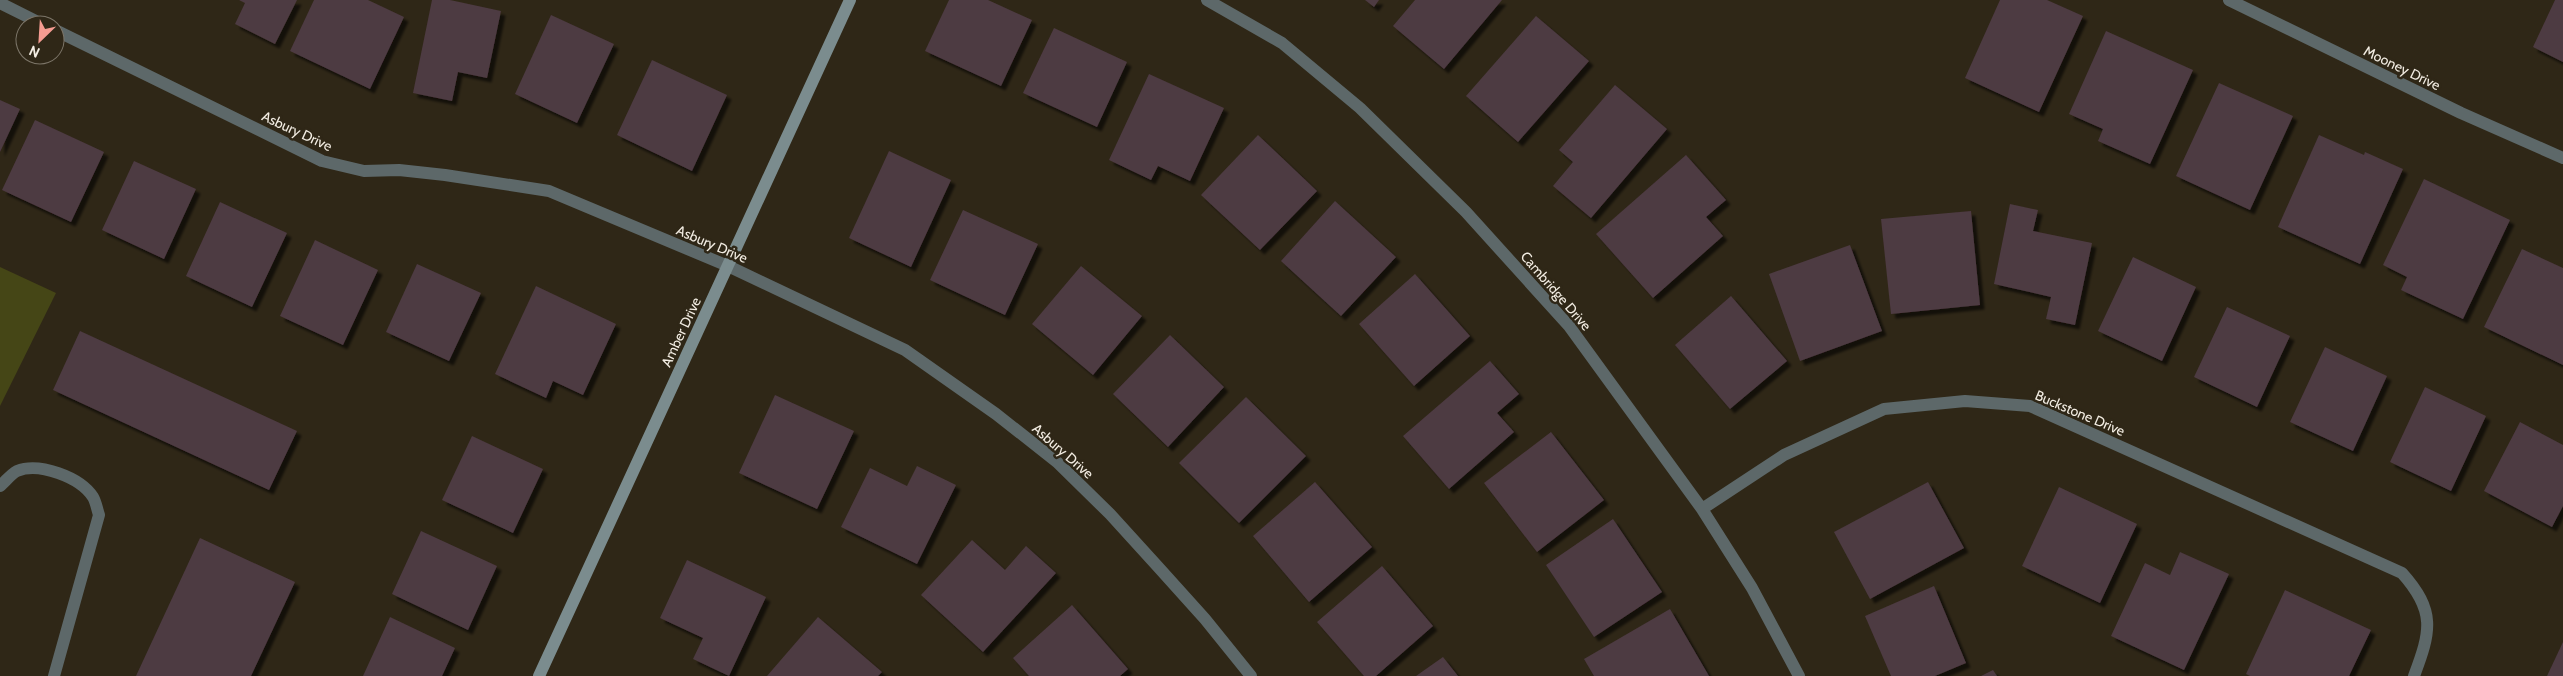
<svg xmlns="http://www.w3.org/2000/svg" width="2563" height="676" viewBox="0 0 2563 676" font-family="Cabin,sans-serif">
<defs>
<filter id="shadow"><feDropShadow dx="4.5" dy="4.5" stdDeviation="1" flood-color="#0009"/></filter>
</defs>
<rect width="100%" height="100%" fill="#2f2717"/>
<path fill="#454616" d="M0 267 56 293 0 406Z"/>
<path fill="#4d3a42" filter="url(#shadow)" d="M239 0H297L275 44 235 24 245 3Z
M314 0H368L404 17 370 89 290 51Z
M432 0H450L501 11 487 78 458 72 452 101 413 93Z
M949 0H988L1032 20 1001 86 925 51Z
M1365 0H1379L1374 7Z
M1415 0H1502L1444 69 1393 26Z
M2000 0H2047L2083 16 2039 112 1965 78Z
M2555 0H2563V62L2533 47Z
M551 15 614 44 577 123 515 94Z
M1536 16 1589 61 1518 142 1466 96Z
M1054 28 1127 62 1097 127 1023 93Z
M2106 31 2193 70 2150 164 2098 141 2103 129 2069 114Z
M652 60 727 95 692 171 617 135Z
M1149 74 1224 108 1190 181 1158 166 1151 180 1109 160Z
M2219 83 2293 116 2250 210 2176 176Z
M1615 85 1667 129 1591 218 1553 186 1573 162 1559 150Z
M0 100 20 109 0 152Z
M35 120 104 152 71 222 2 190Z
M1258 135 1317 191 1260 250 1201 195Z
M2319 135 2364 155 2365 152 2403 169 2360 264 2278 227Z
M889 151 951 180 911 267 849 238Z
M1686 155 1726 200 1706 217 1723 236 1653 298 1596 234Z
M134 161 196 189 164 259 102 230Z
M2424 179 2510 220 2463 319 2401 290 2407 277 2383 265Z
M1335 201 1396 257 1341 316 1281 261Z
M220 202 287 233 252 307 186 276Z
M2010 204 2038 210 2033 231 2092 243 2075 325 2046 319 2051 297 1994 284Z
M963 210 1038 244 1005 315 930 280Z
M1971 211 1980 305 1891 314 1881 219Z
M315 240 378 270 343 345 280 316Z
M1850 245 1882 331 1800 361 1769 274Z
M2522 249 2563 268V365L2484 327Z
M2133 257 2196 287 2162 361 2098 331Z
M417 264 481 293 449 361 386 332Z
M1081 266 1142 316 1093 375 1032 324Z
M1415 274 1470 336 1414 386 1359 324Z
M536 286 616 324 583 395 553 381 546 398 495 374Z
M1731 296 1787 361 1730 409 1675 345Z
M2227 307 2290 336 2257 407 2194 377Z
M80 331 297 431 269 490 53 390Z
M1170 335 1224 387 1168 447 1113 394Z
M2325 347 2387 376 2353 451 2290 422Z
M1490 361 1519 394 1497 413 1514 432 1449 489 1403 436Z
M2425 387 2486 416 2451 491 2390 462Z
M775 395 854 431 817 509 739 473Z
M1246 397 1306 456 1239 523 1179 463Z
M2520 422 2563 445V506L2552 527 2484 491Z
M1551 432 1604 500 1537 552 1484 483Z
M472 436 543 469 513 533 442 500Z
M917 466 956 485 917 564 841 527 870 468 907 486Z
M1315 482 1372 547 1309 602 1253 536Z
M1928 482 1964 548 1870 599 1834 532Z
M2059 487 2137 524 2100 603 2022 566Z
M1613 519 1662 592 1594 637 1546 565Z
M421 531 497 566 468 630 392 594Z
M200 538 295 582 251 676H136Z
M972 540 1005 570 1026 546 1056 573 983 652 921 595Z
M2180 552 2229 574 2184 670 2111 636 2145 563 2170 575Z
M687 560 766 597 729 676 693 659 703 638 660 618Z
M1382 566 1433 626 1376 676H1364L1317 622Z
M1934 586 1966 663 1935 676H1891L1865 616Z
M2285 590 2371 630 2349 676H2250L2246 674Z
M1072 605 1128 669 1120 676H1029L1013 658Z
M1670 609 1709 676H1594L1584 659Z
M390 617 455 648 442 676H363Z
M818 617 882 672 878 676H767Z
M2563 642V676H2547Z
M1443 657 1458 676H1416Z
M1993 670 1997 676H1981Z"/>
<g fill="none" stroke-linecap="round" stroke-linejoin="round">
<path stroke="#5d6869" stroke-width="12" d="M0 486C5 482 11 474 17 471 39 462 80 477 93 497 96 502 97 509 99 515L54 676"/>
<path stroke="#5d6869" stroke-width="12" d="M1207 0 1282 43 1360 108 1466 212 1569 326 1702 509 1752 588 1799 676
M2229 0 2461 113 2563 158
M0 3 44 25
M55 30 322 161 364 171 399 170 445 175 549 191 728 266 905 350 996 414 1057 462 1110 514 1160 569 1205 619 1251 676
M1702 509 1784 455 1884 409 1965 401 2030 406 2402 573C2436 611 2431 631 2414 676"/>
<path stroke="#7b8c8e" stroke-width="12" d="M539 676 850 0"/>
</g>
<g text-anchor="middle" stroke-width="5" stroke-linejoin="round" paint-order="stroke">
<g font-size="14" fill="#f3ede3" stroke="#2f2717">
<text transform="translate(2402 68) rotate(26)" y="5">Mooney Drive</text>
<text transform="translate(297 131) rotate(25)" y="5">Asbury Drive</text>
<text transform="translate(712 244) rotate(23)" y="5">Asbury Drive</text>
<text transform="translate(1556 291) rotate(49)" y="5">Cambridge Drive</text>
<text transform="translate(681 332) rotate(-65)" y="5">Amber Drive</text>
<text transform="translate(2080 413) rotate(23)" y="5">Buckstone Drive</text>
<text transform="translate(1063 451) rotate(41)" y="5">Asbury Drive</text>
</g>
</g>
<g transform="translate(40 40) rotate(205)"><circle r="24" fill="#2f2717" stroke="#7d7669"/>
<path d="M0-4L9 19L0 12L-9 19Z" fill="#f59c91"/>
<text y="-8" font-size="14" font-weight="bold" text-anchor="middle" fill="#f3ede3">N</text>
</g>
</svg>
